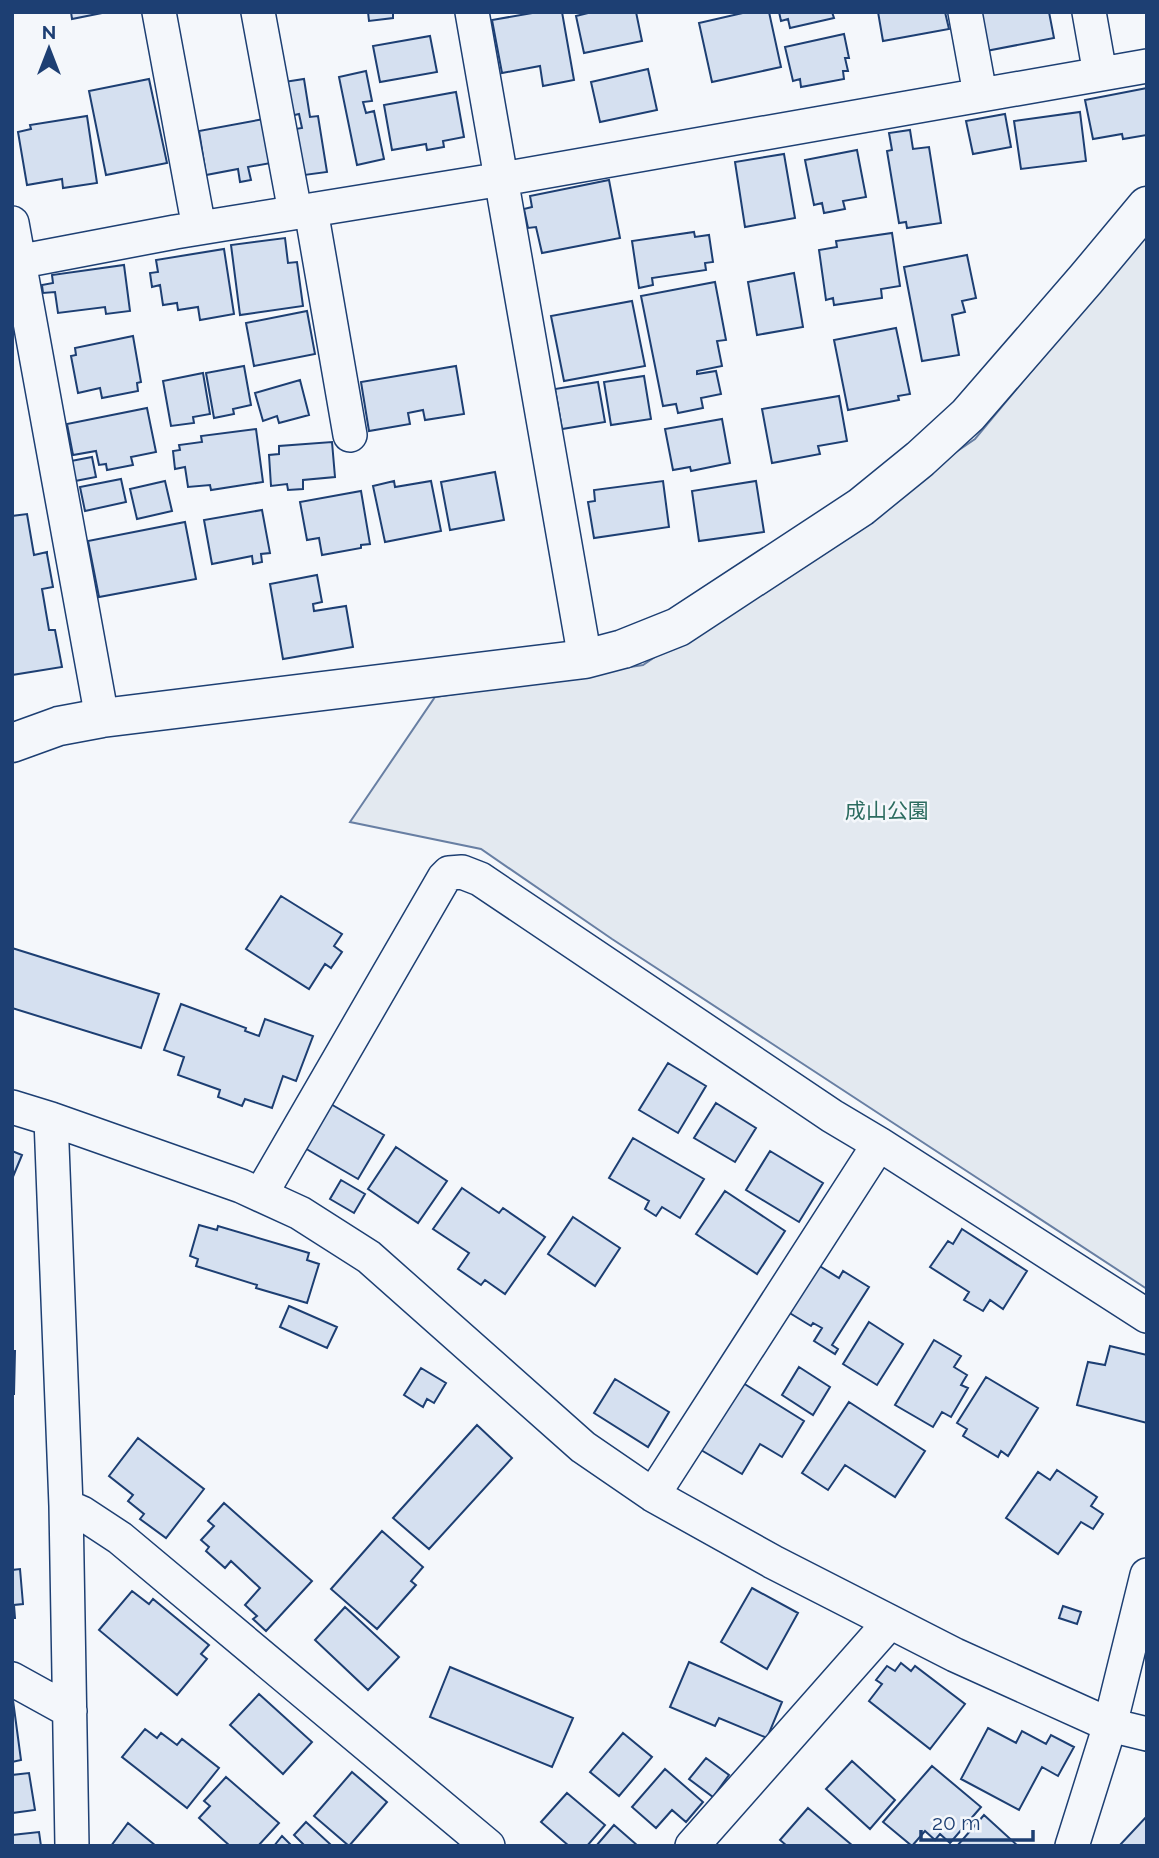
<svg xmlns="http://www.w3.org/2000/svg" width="1159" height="1858" viewBox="0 0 1159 1858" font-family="Raleway,'Noto Sans JP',sans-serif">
<rect width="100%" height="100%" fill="#f4f7fb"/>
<path fill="#e3e9f0" stroke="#687fa3" stroke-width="2" d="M1147 232V1289L612 939 481 849 350 822 435 697 643 665 975 439Z"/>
<path fill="#d5e0f0" stroke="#1d3f73" stroke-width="2" d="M71 12H107L72 19Z
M368 12H393V18L369 21Z
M538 12H562L574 80 543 86 540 66 502 73 492 20Z
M592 12H636L642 41 584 53 576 16Z
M747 12H769L781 67 712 82 699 23Z
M779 12H832L834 18 790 28 788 19 781 21Z
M878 12H945L949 29 883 41Z
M978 12H1049L1054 38 986 51Z
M844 34 849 58H845L848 71H843L844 79 801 87 800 79 793 81 785 47Z
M430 36 437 72 380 82 373 46Z
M648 69 657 110 600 122 591 82Z
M366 71 372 101 363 102 366 113 374 111 384 159 357 165 339 77Z
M149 79 167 163 106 175 89 91Z
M304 79 310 117 318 116 327 172 297 176 289 130 302 128 299 114 290 116 284 82Z
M1147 88V135L1123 139 1122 134 1093 139 1085 100Z
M456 92 464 137 443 141 444 147 427 150 426 144 392 150 384 105Z
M1080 112 1086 161 1021 169 1014 121Z
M1005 114 1011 147 973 154 966 121Z
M87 116 97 183 63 188 62 179 27 185 18 132 31 129 30 125Z
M264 119 271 163 248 167 251 180 240 182 238 169 206 175 199 131Z
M910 130 913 149 929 147 941 223 907 228 906 222 899 223 887 151 892 150 889 133Z
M857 150 866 197 843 201 845 209 824 213 822 203 814 205 805 160Z
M784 154 795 218 745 227 735 162Z
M609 180 620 238 542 253 536 227 528 228 524 209 532 207 530 196Z
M694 232 695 237 709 235 713 262 705 263 706 270 652 278 653 285 639 288 632 241Z
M892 233 900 286 881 289 882 298 834 305 833 298 826 300 819 250 837 247 836 241Z
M285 238 288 263 297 262 303 306 240 315 231 245Z
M224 249 234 314 200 320 198 307 178 310 177 303 163 305 160 285 152 287 150 273 158 272 156 260Z
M967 255 976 298 962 301 965 312 952 315 959 355 922 361 904 267Z
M124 265 130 311 106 314 105 307 58 313 55 292 43 293 42 285 53 283 52 275Z
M794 273 803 327 757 335 748 282Z
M715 282 726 340 717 341 722 366 697 371V374L716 371 721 394 701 398 703 408 678 413 676 404 663 406 641 296Z
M632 301 645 366 564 381 551 316Z
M307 311 315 354 254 366 246 323Z
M896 328 910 394 898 396 899 400 848 410 834 340Z
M133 336 141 382 137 383 138 391 102 398 100 388 78 393 71 356 76 355 75 348Z
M244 366 251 405 233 409 234 414 214 418 206 373Z
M456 366 464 414 425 420 423 410 408 413 410 424 369 431 361 382Z
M203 373 210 414 193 417 194 423 171 426 163 381Z
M644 376 651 419 611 425 604 382Z
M300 380 309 415 279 423 277 416 263 421 255 393Z
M598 382 605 422 562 429 555 389Z
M839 396 847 441 818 446 820 454 772 463 762 409Z
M147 408 156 452 131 457 133 465 107 470 106 464 99 465 96 451 73 455 67 424Z
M722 419 730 463 691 471 690 467 673 470 665 429Z
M256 429 263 482 211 490 210 485 188 487 185 467 175 469 173 451 180 450 179 445 202 442 201 436Z
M332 442 335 477 303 480V489L288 490 287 484 271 486 269 455 279 454V446Z
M92 457 96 477 75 481 71 461Z
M495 472 504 520 450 530 441 482Z
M121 479 126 502 85 511 80 487Z
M165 481 172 511 137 519 130 489Z
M394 481 395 487 431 481 441 531 385 542 373 486Z
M663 481 669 527 594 538 588 502 595 501 594 490Z
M756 481 764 532 699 541 692 491Z
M361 491 370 544 361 545V548L322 555 319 538 307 540 300 502Z
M262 510 270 553 261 554 262 562 253 564 252 556 212 564 204 520Z
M27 514 34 555 47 552V554L53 587 42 589 49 630H55L62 667 12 675V516Z
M185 522 196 579 99 597 88 541Z
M317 575 322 602 313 604 314 611 346 606 353 647 283 659 270 584Z
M281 896 342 934 334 946 342 952 331 968 325 964 309 989 246 949Z
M12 948 159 994 141 1048 12 1008Z
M181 1004 246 1028 245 1031 259 1036 265 1019 313 1036 296 1081 283 1076 272 1108 245 1099 242 1106 218 1097 220 1090 178 1075 184 1057 164 1050Z
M668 1063 706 1086 678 1133 639 1110Z
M329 1103 384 1135 358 1179 303 1147Z
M716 1103 756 1128 735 1162 694 1138Z
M633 1138 704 1179 680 1218 662 1207 656 1216 645 1209 649 1201 609 1178Z
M396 1147 447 1181 418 1223 368 1189Z
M12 1151 22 1155 12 1179Z
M770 1151 823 1183 799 1222 746 1190Z
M341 1180 365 1194 354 1213 330 1199Z
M462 1188 499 1213 503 1208 545 1237 505 1294 485 1280 481 1285 458 1269 469 1253 433 1229Z
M725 1191 785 1231 757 1274 696 1234Z
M573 1217 620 1248 595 1286 548 1254Z
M199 1225 217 1230 218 1226 309 1253 307 1260 319 1264 307 1303 256 1288 257 1285 196 1266 198 1259 190 1256Z
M962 1229 1027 1271 1003 1309 990 1300 983 1311 964 1300 969 1292 930 1267 948 1241 953 1244Z
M818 1265 839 1278 843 1271 869 1287 832 1345 838 1349 835 1354 814 1341 822 1328 813 1323 811 1326 788 1312Z
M289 1306 337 1327 327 1348 280 1327Z
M869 1322 903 1344 877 1385 843 1364Z
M934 1340 961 1356 954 1367 967 1375 961 1385 968 1388 951 1417 942 1412 933 1427 895 1405Z
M1110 1346 1147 1355V1423L1077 1405 1088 1362 1105 1365Z
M12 1351H15L14 1394H12Z
M799 1367 830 1387 813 1415 782 1395Z
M421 1368 446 1383 434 1403 427 1399 423 1407 404 1395Z
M986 1377 1038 1408 1008 1456 1001 1451 998 1457 963 1436 967 1429 957 1423Z
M615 1379 669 1412 648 1447 594 1413Z
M743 1383 804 1421 782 1457 760 1444 742 1474 701 1450Z
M849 1402 925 1451 895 1497 845 1465 828 1490 802 1473Z
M477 1425 512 1458 429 1549 393 1518Z
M138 1438 204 1489 166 1538 140 1519 144 1514 128 1501 133 1495 109 1476Z
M1057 1470 1097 1497 1091 1506 1103 1514 1093 1529 1081 1522 1058 1554 1006 1518 1038 1472 1050 1480Z
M224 1503 312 1581 266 1631 253 1619 257 1616 245 1605 260 1588 231 1561 225 1568 206 1551 209 1547 201 1540 214 1526 208 1521Z
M382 1531 423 1567 411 1581 416 1585 377 1629 331 1589Z
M20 1569 23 1604 14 1605 15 1618H12V1570Z
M752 1588 798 1613 767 1669 721 1642Z
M132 1591 149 1604 153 1599 209 1645 201 1654 207 1659 177 1695 99 1630Z
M1063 1606 1081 1612 1077 1624 1059 1618Z
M345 1607 399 1657 368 1690 315 1640Z
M689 1662 782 1702 767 1738 719 1718 715 1726 670 1707Z
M901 1663 911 1671 915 1666 965 1704 930 1749 869 1701 882 1684 876 1680 887 1666 895 1671Z
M450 1667 573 1718 552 1767 430 1717Z
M12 1693 21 1760 12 1762Z
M259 1694 312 1742 283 1774 230 1725Z
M988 1728 1016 1743 1022 1731 1046 1744 1051 1735 1074 1747 1058 1776 1042 1767 1019 1810 961 1779Z
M145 1729 157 1738 161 1733 177 1745 182 1739 219 1768 187 1808 122 1757Z
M623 1733 652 1757 619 1796 590 1772Z
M706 1758 729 1775 713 1797 689 1779Z
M852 1761 895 1800 870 1829 826 1789Z
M932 1766 981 1807 950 1843 940 1834 935 1840 925 1831 912 1846 883 1822Z
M665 1769 703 1802 686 1822 672 1810 656 1828 632 1807Z
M352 1772 387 1802 349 1846 314 1816Z
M29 1773 35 1810 12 1813V1775Z
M226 1777 279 1823 258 1846H230L199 1818 210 1806 204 1801Z
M567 1793 605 1825 587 1846H569L541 1822Z
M808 1808 853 1846H787L780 1840Z
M984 1815 1018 1846H957Z
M1147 1816V1846H1119Z
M306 1822 330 1844 328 1846H305L294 1835Z
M128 1823 156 1846H111Z
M614 1825 638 1846H596Z
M39 1832 41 1846H12V1835Z
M282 1836 292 1846H274Z"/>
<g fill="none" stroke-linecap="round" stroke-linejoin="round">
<defs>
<path id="minor" d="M159 12 199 228
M258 12 295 212
M472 12 585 659
M965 12 980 94
M1089 12 1100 74
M311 210 350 435
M12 223 102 718
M12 263 175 232 502 179 1147 66
M12 1107 51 1119 241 1186 300 1213 369 1257 583 1447 653 1495 773 1562 955 1655 1110 1725 1147 1734
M51 1119 66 1506 72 1846
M261 1194 444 878 449 873 462 872 480 879 832 1116 879 1144 1147 1316
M653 1495 879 1144
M66 1506 82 1513 120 1538 488 1846
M12 1679 70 1711
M692 1846 890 1622
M1072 1846 1110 1725 1147 1575"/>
<path id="tertiary" d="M12 743 59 726 102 718 585 659 623 649 678 627 861 507 920 459 968 415 1086 279 1147 206"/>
</defs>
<use href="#minor" stroke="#1d3f73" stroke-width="36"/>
<use href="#tertiary" stroke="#1d3f73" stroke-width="41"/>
<use href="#minor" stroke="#f4f7fb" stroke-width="33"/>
<use href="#tertiary" stroke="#f4f7fb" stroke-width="38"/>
</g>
<g text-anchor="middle" stroke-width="5" stroke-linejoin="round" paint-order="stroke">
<g font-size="21" fill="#2c6c60" stroke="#f4f7fb">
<text x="887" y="818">成山公園</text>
</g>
</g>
<rect width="1159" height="1858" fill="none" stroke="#1d3f73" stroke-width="28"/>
<g transform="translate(49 49)" stroke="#f4f7fb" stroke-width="5" paint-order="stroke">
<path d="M0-5L12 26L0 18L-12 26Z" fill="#1d3f73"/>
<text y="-10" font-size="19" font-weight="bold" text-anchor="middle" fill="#1d3f73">N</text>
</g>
<path d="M921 1830v10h112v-10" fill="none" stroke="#1d3f73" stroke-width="3.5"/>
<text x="932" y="1830" font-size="21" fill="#1d3f73" stroke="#f4f7fb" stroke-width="5" paint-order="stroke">20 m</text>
</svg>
